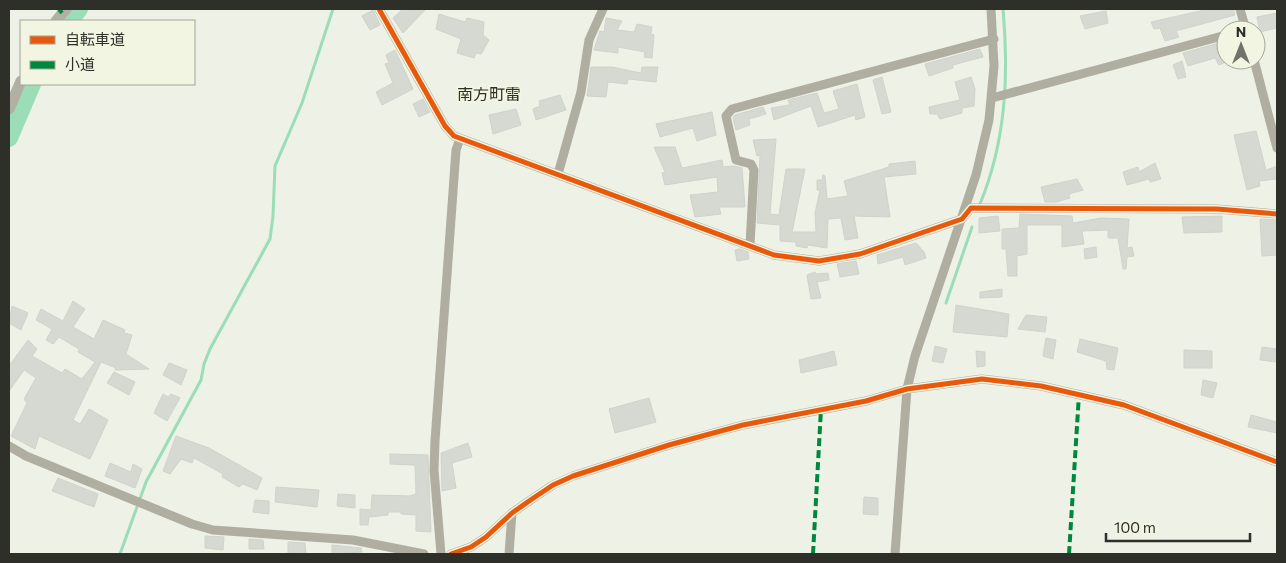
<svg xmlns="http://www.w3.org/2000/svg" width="1286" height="563" font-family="Commissioner,'Noto Sans JP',sans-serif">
  <rect width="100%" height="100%" fill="#eef1e6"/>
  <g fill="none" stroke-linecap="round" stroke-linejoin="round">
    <g stroke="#9addb6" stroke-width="3">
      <path d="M980 204C1006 141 1009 75 1003 9"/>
      <path d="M946 303 972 227"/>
      <path d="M120 554 146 482 201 380 204 364 210 349 270 239 273 216 275 166 302 103 333 9"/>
    </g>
    <g stroke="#9addb6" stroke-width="18">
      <path d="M69 21 79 9"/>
      <path d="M9 138 32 84"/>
    </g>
  </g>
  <g fill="#d6d9d1" stroke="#d0d3cc">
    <path d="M403 9H426L403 33 393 18Z"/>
    <path d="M1209 9H1233L1235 15 1176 31 1179 37 1165 41 1160 28 1154 29 1151 22Z"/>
    <path d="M373 10 380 25 370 30 362 16Z"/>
    <path d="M1106 11 1108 23 1085 29 1080 16Z"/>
    <path d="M1277 13V28L1260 32 1257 17Z"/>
    <path d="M439 14 465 22 467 18 484 22 483 35 489 40 481 54 476 53 474 58 457 53 461 39 436 29Z"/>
    <path d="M606 18 622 21 617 30 634 32 637 24 652 27 651 34 654 35 652 58 644 57 645 52 618 47V53L594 50 600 31 604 32Z"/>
    <path d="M1226 41V62L1219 65 1215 58 1188 66 1183 53Z"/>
    <path d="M980 49 983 57 953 65V68L929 76 925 64Z"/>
    <path d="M395 50 413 89 382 105 376 92 393 83 385 64 389 63 386 55Z"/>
    <path d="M1182 61 1186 77 1178 79 1173 65Z"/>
    <path d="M591 67H612L641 73 642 67H658L656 82 628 79 627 84 608 82 606 97 587 96Z"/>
    <path d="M882 77 891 112 882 114 873 80Z"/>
    <path d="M971 77 975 89 974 106 962 108V113L940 119 937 114H930L929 107 960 100 955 82Z"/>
    <path d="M857 84 865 117 856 120 855 115 818 127 811 106 774 120 771 108 790 105 788 100 817 93 824 113 839 109 833 91Z"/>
    <path d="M560 95 566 110 536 120 533 109 540 106 539 101Z"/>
    <path d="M423 99 430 112 419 117 413 104Z"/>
    <path d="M763 107 766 114 749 119 750 125 736 130 733 118 735 115Z"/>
    <path d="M516 109 521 125 493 134 489 115Z"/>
    <path d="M712 112 716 135 697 141 693 128 660 137 656 124Z"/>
    <path d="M1256 131 1266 170 1277 166V179L1259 181 1260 186 1247 190 1234 135Z"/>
    <path d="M776 139 770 214 779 215 786 169H805L792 232H816L815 213 820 190H817V180H822L823 175 825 176 827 199 848 196 844 181 889 167V164L915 161 916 174 884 177 890 217 854 216 858 238 845 240 841 218 828 219 827 248 808 245 807 248 796 246V242L780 241V225L757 223 760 155 757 156 753 140Z"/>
    <path d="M654 147H675L682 168 722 160 723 167 734 166 742 168 745 207H719L721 214 695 217 690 195 718 192 717 177 665 185 662 173 665 172Z"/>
    <path d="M1155 163 1161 179 1150 182 1149 179 1127 185 1123 172 1138 167 1139 172Z"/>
    <path d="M1077 179 1083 190 1069 194 1070 198 1056 202H1045L1041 187Z"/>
    <path d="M1020 214 1072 216 1073 223 1101 218 1129 219 1127 248 1132 247 1134 256 1127 257 1126 269H1123L1118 238H1108V230L1082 231 1084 244 1062 247V225H1027V254L1017 256V276H1008L1006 249H1002V229L1019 228Z"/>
    <path d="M998 216 1000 231 979 233V218Z"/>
    <path d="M1222 216V232L1184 233 1182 217Z"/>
    <path d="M1260 219 1277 220V255L1262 256Z"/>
    <path d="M916 243 924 252 926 258 905 265 903 257 878 264 877 255Z"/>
    <path d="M1096 247 1097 257 1085 259 1084 249Z"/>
    <path d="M740 249 748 252 749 259 737 261 735 250Z"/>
    <path d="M856 261 859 274 840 277 837 264Z"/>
    <path d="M815 272 816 274 828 273 829 280 817 282 821 298 811 299 807 275Z"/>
    <path d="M1002 289V297L980 298V292Z"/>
    <path d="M73 301 85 309 73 327 94 339 103 320 125 330 124 333 132 335 126 354 149 369 115 370 116 368 101 362 73 420 80 424 89 409 108 420 90 459 39 436 35 449 11 436 27 403 24 399 36 378 24 370 9 391V366L28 340 37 349 32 356 62 373 65 369 82 379 95 362 78 352 79 349 59 337 53 344 46 340 52 329 36 320 41 309 63 321Z"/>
    <path d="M956 305 1009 314 1007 337 953 332Z"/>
    <path d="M12 306 28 313 21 330 9 323Z"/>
    <path d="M1026 315 1047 317 1045 332 1018 329Z"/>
    <path d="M1046 338 1056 340 1053 359 1043 356Z"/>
    <path d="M1080 339 1118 348 1114 370 1107 369 1106 361 1077 352Z"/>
    <path d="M935 346 947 349 943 363 932 361Z"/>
    <path d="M1262 347 1277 349V362L1260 360Z"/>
    <path d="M1184 350 1212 351V368H1184Z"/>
    <path d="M834 351 837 365 801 373 799 360Z"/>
    <path d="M976 351 985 352V366L977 367Z"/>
    <path d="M169 363 187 370 181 385 163 375Z"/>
    <path d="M114 372 135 382 129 395 107 383Z"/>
    <path d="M1203 380 1217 383 1213 398 1201 395Z"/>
    <path d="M163 394 168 397 171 394 180 398 167 421 154 413Z"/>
    <path d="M649 398 656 422 615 433 609 409Z"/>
    <path d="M1251 415 1277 422V433L1248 427Z"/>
    <path d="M176 436 209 448 262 478 257 490 243 484 239 487 222 477 223 474 194 458 192 463 181 459 170 474 163 471Z"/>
    <path d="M468 443 472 457 452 463 456 488 442 491 441 453Z"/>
    <path d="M390 454 428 455 431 532 416 531V515L401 514V512H388V515L369 517 368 525H360V509L371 510 372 495 410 496 416 494 415 465 390 464Z"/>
    <path d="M110 463 131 472 133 464 142 469 135 488 105 476Z"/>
    <path d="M58 478 98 494 94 507 52 491Z"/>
    <path d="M276 487 319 490 317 507 275 502Z"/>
    <path d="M338 494 355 495V508L337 506Z"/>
    <path d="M864 497 878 498V515L863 514Z"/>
    <path d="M255 500 269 501V514L253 512Z"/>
    <path d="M205 536 224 537 223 550 205 548Z"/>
    <path d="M249 539 263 540 264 549H249Z"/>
    <path d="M288 542 305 543 306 554 288 553Z"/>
    <path d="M332 545 361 548 362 552 332 554Z"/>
  </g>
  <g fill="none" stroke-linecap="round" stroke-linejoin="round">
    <g stroke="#afaea1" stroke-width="9">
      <path d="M379 9 445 126 454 136 774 255 819 261 860 254 962 219 971 208 1217 209 1277 214"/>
      <path d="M1240 9 1246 30"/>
      <path d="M1254 60 1277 148"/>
      <path d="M992 98 1226 35"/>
      <path d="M558 174 581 92 589 40 603 9"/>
      <path d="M750 245 754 170 751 164 736 160 726 116 732 109 994 39"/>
      <path d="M9 446 26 456 192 524 213 530 353 540 424 554"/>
      <path d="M441 554 434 470 435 441 456 150 460 139"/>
      <path d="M451 554 471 547 486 537 512 513 532 499 553 485 573 476 669 445 743 425 866 401 907 389 982 379 1041 386 1124 405 1277 462"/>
      <path d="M509 554 512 513"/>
      <path d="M895 554 907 389 915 356 976 175 989 120 994 66 991 9"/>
    </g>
    <g stroke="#b2b0a2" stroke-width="11">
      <path d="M56 21 66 9"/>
      <path d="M9 109 21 81"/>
    </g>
    <g stroke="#00873e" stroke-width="4" stroke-dasharray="8 4" stroke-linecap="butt">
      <path d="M59 9 62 13"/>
      <path d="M813 554 821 409"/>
      <path d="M1069 554 1079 394"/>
    </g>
    <g stroke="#f2f5e1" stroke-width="8">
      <g id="cycleway">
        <path d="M379 9 445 126 454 136 774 255 819 261 860 254 962 219 971 208 1217 209 1277 214"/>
        <path d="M451 554 471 547 486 537 512 513 532 499 553 485 573 476 669 445 743 425 866 401 907 389 982 379 1041 386 1124 405 1277 462"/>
      </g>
    </g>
    <use href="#cycleway" stroke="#e8590c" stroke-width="5"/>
  </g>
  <g text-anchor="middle" stroke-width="4.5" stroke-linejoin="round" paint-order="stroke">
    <g font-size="16" fill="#2e2f28" stroke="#f2f5e1">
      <text x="489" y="100">南方町雷</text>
    </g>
  </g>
  <rect width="1286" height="563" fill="none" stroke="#2e2f28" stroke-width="20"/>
  <rect x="20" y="20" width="175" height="65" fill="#f2f5e1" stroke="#a4a697"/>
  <rect x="30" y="36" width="25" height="8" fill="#e8590c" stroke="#a4a697"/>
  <text x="65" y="45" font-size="15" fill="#2e2f28">自転車道</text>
  <rect x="30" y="61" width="25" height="8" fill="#00873e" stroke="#a4a697"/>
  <text x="65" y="70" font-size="15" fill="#2e2f28">小道</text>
  <g transform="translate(1241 45)"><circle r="24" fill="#f2f5e1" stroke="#a4a697"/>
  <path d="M0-4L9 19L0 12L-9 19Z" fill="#71736a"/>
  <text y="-8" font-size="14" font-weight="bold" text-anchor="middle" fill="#2e2f28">N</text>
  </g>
  <path d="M1106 533v8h144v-8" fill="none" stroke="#2e2f28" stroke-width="2.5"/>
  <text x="1114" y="533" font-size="15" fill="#2e2f28" stroke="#f2f5e1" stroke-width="4" paint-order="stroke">100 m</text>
</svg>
